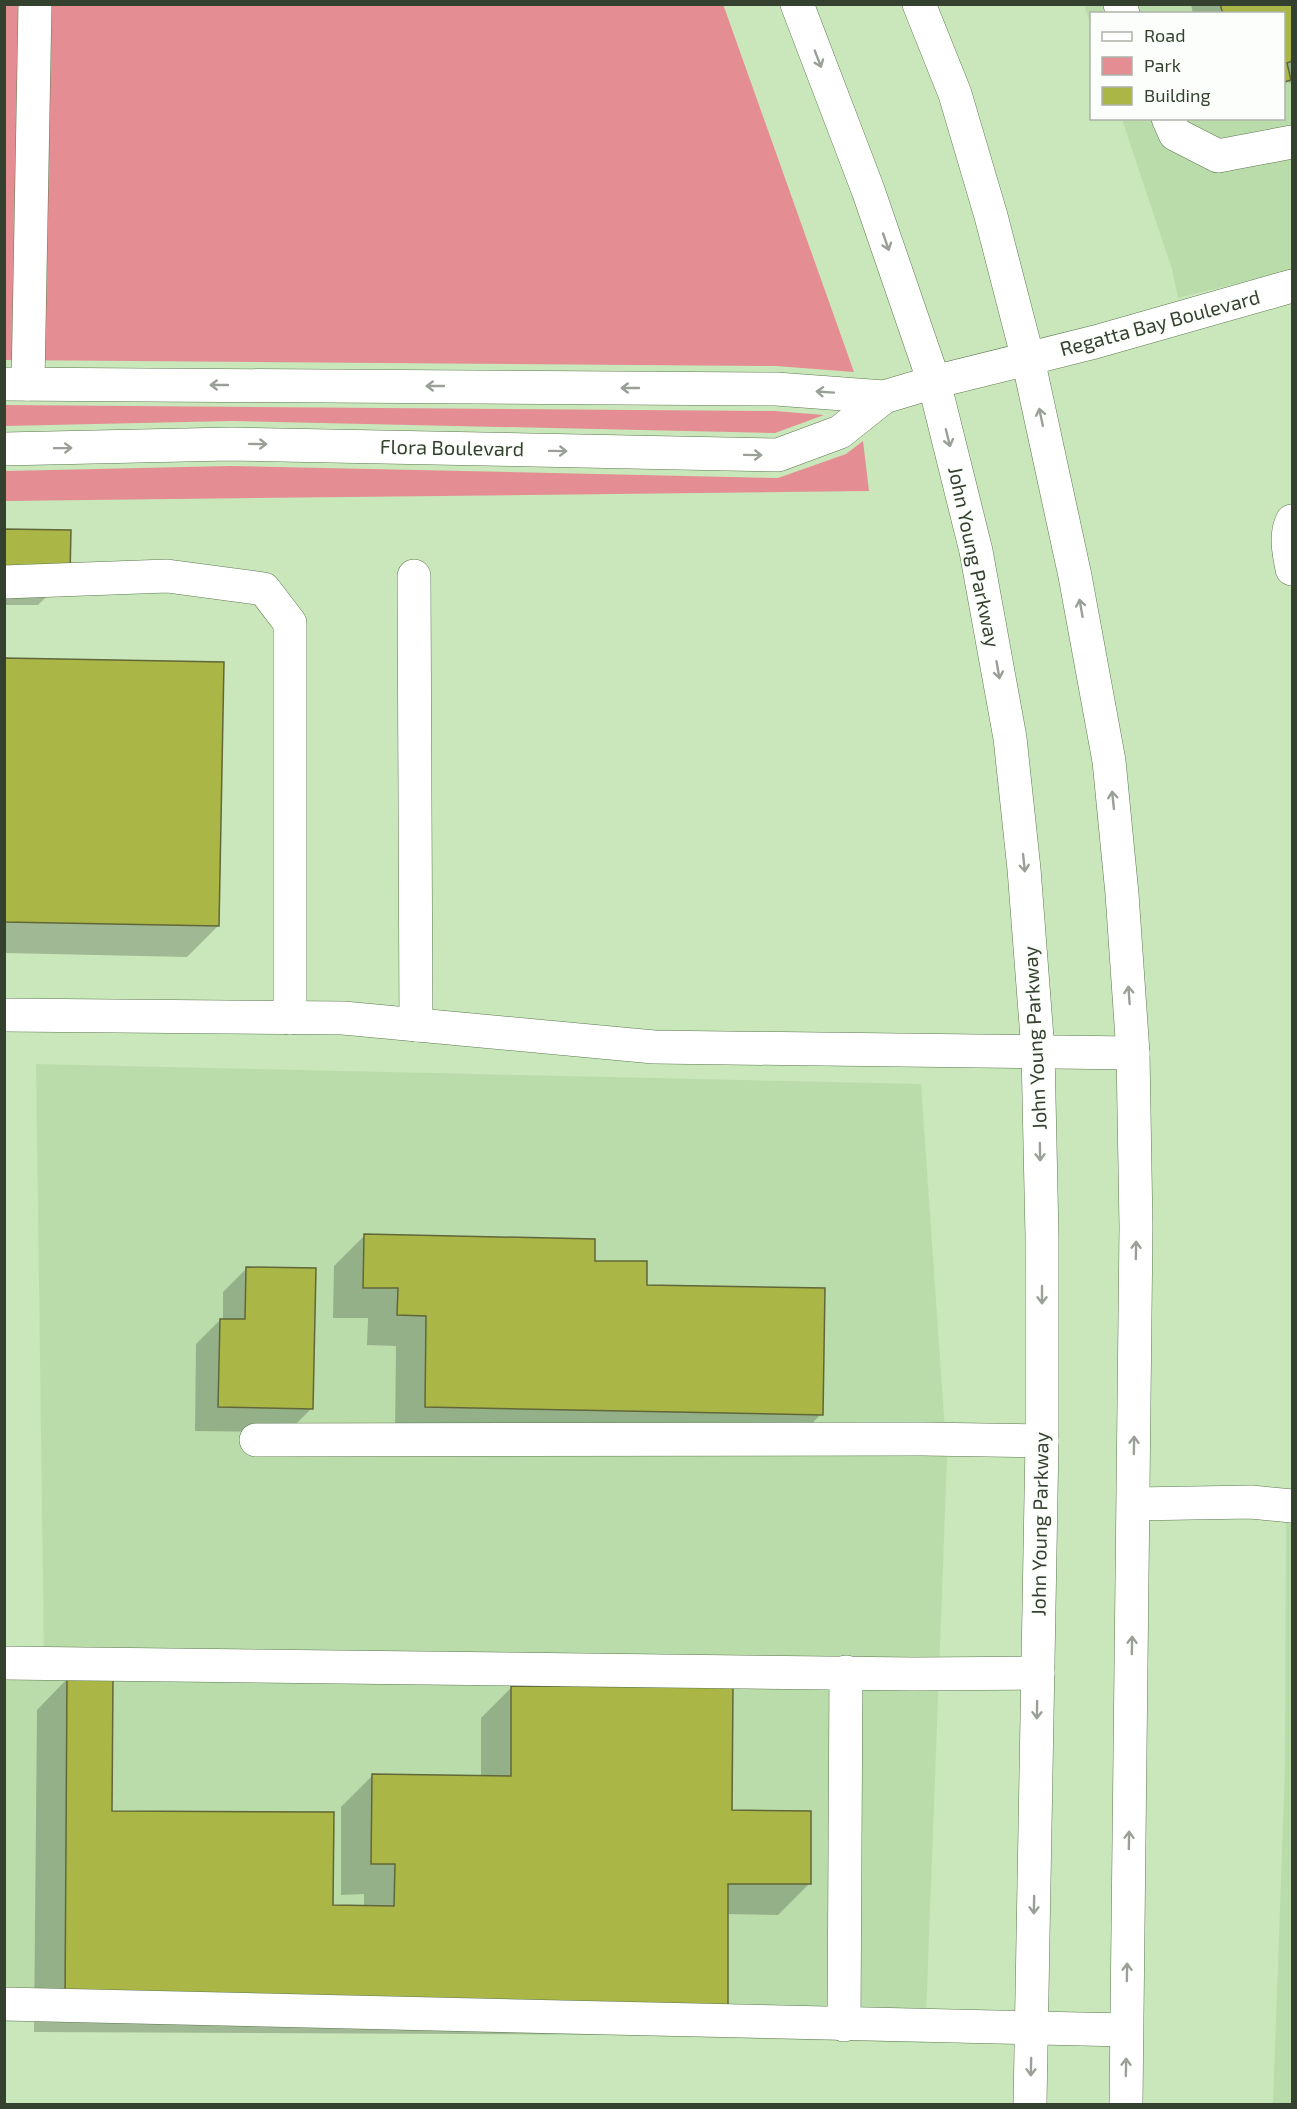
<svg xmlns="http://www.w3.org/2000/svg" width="1297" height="2109" font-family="'Exo 2',sans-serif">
  <rect width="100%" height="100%" fill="#c9e7ba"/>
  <g fill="#badcaa">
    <path d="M1084 5H1292V270L1178 298 1172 269 1122 119 1284 118V14H1092L1091 26Z"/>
    <path d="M36 1064 921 1084 947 1460 925 2043 25 2021 5 2022V1654H44Z"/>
    <path d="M1286 1515H1292V2104H1273L1285 1767Z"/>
  </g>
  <g fill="#e48e94">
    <path d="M723 4 854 372 776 366 5 360V5Z"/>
    <path d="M5 405 775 411 824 415 775 433 231 421 5 426Z"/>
    <path d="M863 441 869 491 5 501V471L231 466 778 478 846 454Z"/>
  </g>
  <g fill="#0003">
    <path d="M1191 4H1292V82L1289 83 1288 81 1284 86V14H1193Z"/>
    <path d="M4 531 69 574 38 605H4Z"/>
    <path d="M4 659 218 926 187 957 4 953Z"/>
    <path d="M365 1235 593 1262 645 1286 821 1414 791 1445 395 1437 396 1346 367 1345 368 1318H333L334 1266Z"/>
    <path d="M247 1268 312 1408 288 1432 195 1431 196 1344 220 1320H223V1292Z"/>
    <path d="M67 1679 111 1812 332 1907H364V1894L341 1895V1807L372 1776 481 1777V1718L512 1687 731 1812 809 1884 778 1915 727 1914 695 2035 34 2032 37 1710Z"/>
  </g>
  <g fill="#aab646" stroke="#616739" stroke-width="1.5">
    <path d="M1220 4H1292V61L1287 63 1291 80 1284 82V14H1223Z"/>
    <path d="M4 529 71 530 70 575 4 574Z"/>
    <path d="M4 658 224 662 219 926 4 922Z"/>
    <path d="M364 1234 595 1239V1261H647V1285L825 1288 823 1415 425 1407 426 1316 397 1315 398 1288H363Z"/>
    <path d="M246 1267 316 1268 313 1409 218 1407 220 1319H245Z"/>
    <path d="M67 1678 113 1679 112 1811 334 1812 333 1905 394 1906 395 1864H371L372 1774 511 1776V1686L733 1687 732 1810 811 1811V1884H728V2005L65 2001Z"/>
  </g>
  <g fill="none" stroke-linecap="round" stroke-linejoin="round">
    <g stroke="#5e7850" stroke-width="34">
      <g id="minor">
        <path d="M1120 4 1123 14"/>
        <path d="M1168 118 1175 134 1218 156 1292 142"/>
        <path d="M4 384 776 389 884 397 934 382 1095 342 1292 286"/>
        <path d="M28 384 35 4"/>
        <path d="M4 449 230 444 778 455 840 432 884 397"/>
        <path d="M1292 521C1285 535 1289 554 1292 569"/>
        <path d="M414 576 416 1025"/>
        <path d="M4 582 167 576 264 589 290 623V1018"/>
        <path d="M4 1015 343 1018 654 1047 1133 1053"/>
        <path d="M256 1440 923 1439 1042 1441"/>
        <path d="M1134 1504 1251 1502 1292 1506"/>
        <path d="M4 1663 914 1674 1038 1673"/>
        <path d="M4 2004 1126 2030"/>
        <path d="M844 2025 846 1672"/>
      </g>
    </g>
    <g stroke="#5e7850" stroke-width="34">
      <g id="highway">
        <path d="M797 4 868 190 934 382 976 551 1010 738 1024 869 1038 1051 1042 1237V1441L1030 2104"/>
        <path d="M919 4 955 94 991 216 1028 359 1075 576 1109 761 1122 894 1133 1053 1136 1227 1126 2104"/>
      </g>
    </g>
    <use href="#minor" stroke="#fff" stroke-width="33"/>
    <use href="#highway" stroke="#fff" stroke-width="33"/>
  </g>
  <defs><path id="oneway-shaft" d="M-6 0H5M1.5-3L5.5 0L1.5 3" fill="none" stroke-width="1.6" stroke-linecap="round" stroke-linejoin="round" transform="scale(1.5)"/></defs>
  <g stroke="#9aa097">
    <use href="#oneway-shaft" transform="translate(818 59) rotate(69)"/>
    <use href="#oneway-shaft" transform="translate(886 242) rotate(71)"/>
    <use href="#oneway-shaft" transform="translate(219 385) rotate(-180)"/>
    <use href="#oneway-shaft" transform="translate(435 386) rotate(-180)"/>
    <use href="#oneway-shaft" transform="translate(630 388) rotate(-180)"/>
    <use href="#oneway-shaft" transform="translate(825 392) rotate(-176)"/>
    <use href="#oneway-shaft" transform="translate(1041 417) rotate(-102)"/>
    <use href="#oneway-shaft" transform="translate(948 438) rotate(76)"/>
    <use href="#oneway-shaft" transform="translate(258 444) rotate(1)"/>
    <use href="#oneway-shaft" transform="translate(63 448) rotate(-1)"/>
    <use href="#oneway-shaft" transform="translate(558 451) rotate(1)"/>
    <use href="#oneway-shaft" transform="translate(753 455) rotate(1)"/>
    <use href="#oneway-shaft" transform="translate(1081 608) rotate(-100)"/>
    <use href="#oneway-shaft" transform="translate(998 670) rotate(80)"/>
    <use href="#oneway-shaft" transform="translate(1113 800) rotate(-96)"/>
    <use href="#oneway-shaft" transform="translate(1024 863) rotate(84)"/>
    <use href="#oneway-shaft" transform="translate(1129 995) rotate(-94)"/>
    <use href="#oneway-shaft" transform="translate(1040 1152) rotate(89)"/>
    <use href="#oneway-shaft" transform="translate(1136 1250) rotate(-89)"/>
    <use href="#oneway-shaft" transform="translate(1042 1295) rotate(90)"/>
    <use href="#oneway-shaft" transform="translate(1134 1445) rotate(-89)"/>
    <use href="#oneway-shaft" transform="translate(1132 1645) rotate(-89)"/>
    <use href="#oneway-shaft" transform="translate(1037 1710) rotate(91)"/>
    <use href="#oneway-shaft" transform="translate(1129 1840) rotate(-89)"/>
    <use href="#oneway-shaft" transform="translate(1034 1905) rotate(91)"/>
    <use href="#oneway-shaft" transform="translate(1127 1972) rotate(-89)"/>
    <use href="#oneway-shaft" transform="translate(1031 2067) rotate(91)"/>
    <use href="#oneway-shaft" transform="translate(1126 2067) rotate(-89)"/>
  </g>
  <g text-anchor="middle" stroke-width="4.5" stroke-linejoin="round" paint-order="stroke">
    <g font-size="20" fill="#35412f" stroke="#fbfefa">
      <text transform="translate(1160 323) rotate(-15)" y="7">Regatta Bay Boulevard</text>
      <text transform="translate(452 448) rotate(1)" y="7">Flora Boulevard</text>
      <text transform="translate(974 557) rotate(78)" y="7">John Young Parkway</text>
      <text transform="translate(1035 1038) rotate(-93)" y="7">John Young Parkway</text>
      <text transform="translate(1040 1524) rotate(-89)" y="7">John Young Parkway</text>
    </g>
  </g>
  <rect width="1297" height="2109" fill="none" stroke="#35412f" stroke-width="12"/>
  <rect x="1090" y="12" width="195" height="108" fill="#fbfefa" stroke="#acb2a9" stroke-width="1.5"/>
  <rect x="1102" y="32" width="30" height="9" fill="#ffffff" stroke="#acb2a9" stroke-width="1.5"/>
  <text x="1144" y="42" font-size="18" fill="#35412f">Road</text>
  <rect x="1102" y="57" width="30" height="18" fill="#e48e94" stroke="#acb2a9" stroke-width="1.5"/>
  <text x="1144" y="72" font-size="18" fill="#35412f">Park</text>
  <rect x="1102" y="87" width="30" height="18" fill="#aab646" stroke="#acb2a9" stroke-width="1.5"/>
  <text x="1144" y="102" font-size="18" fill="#35412f">Building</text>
</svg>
